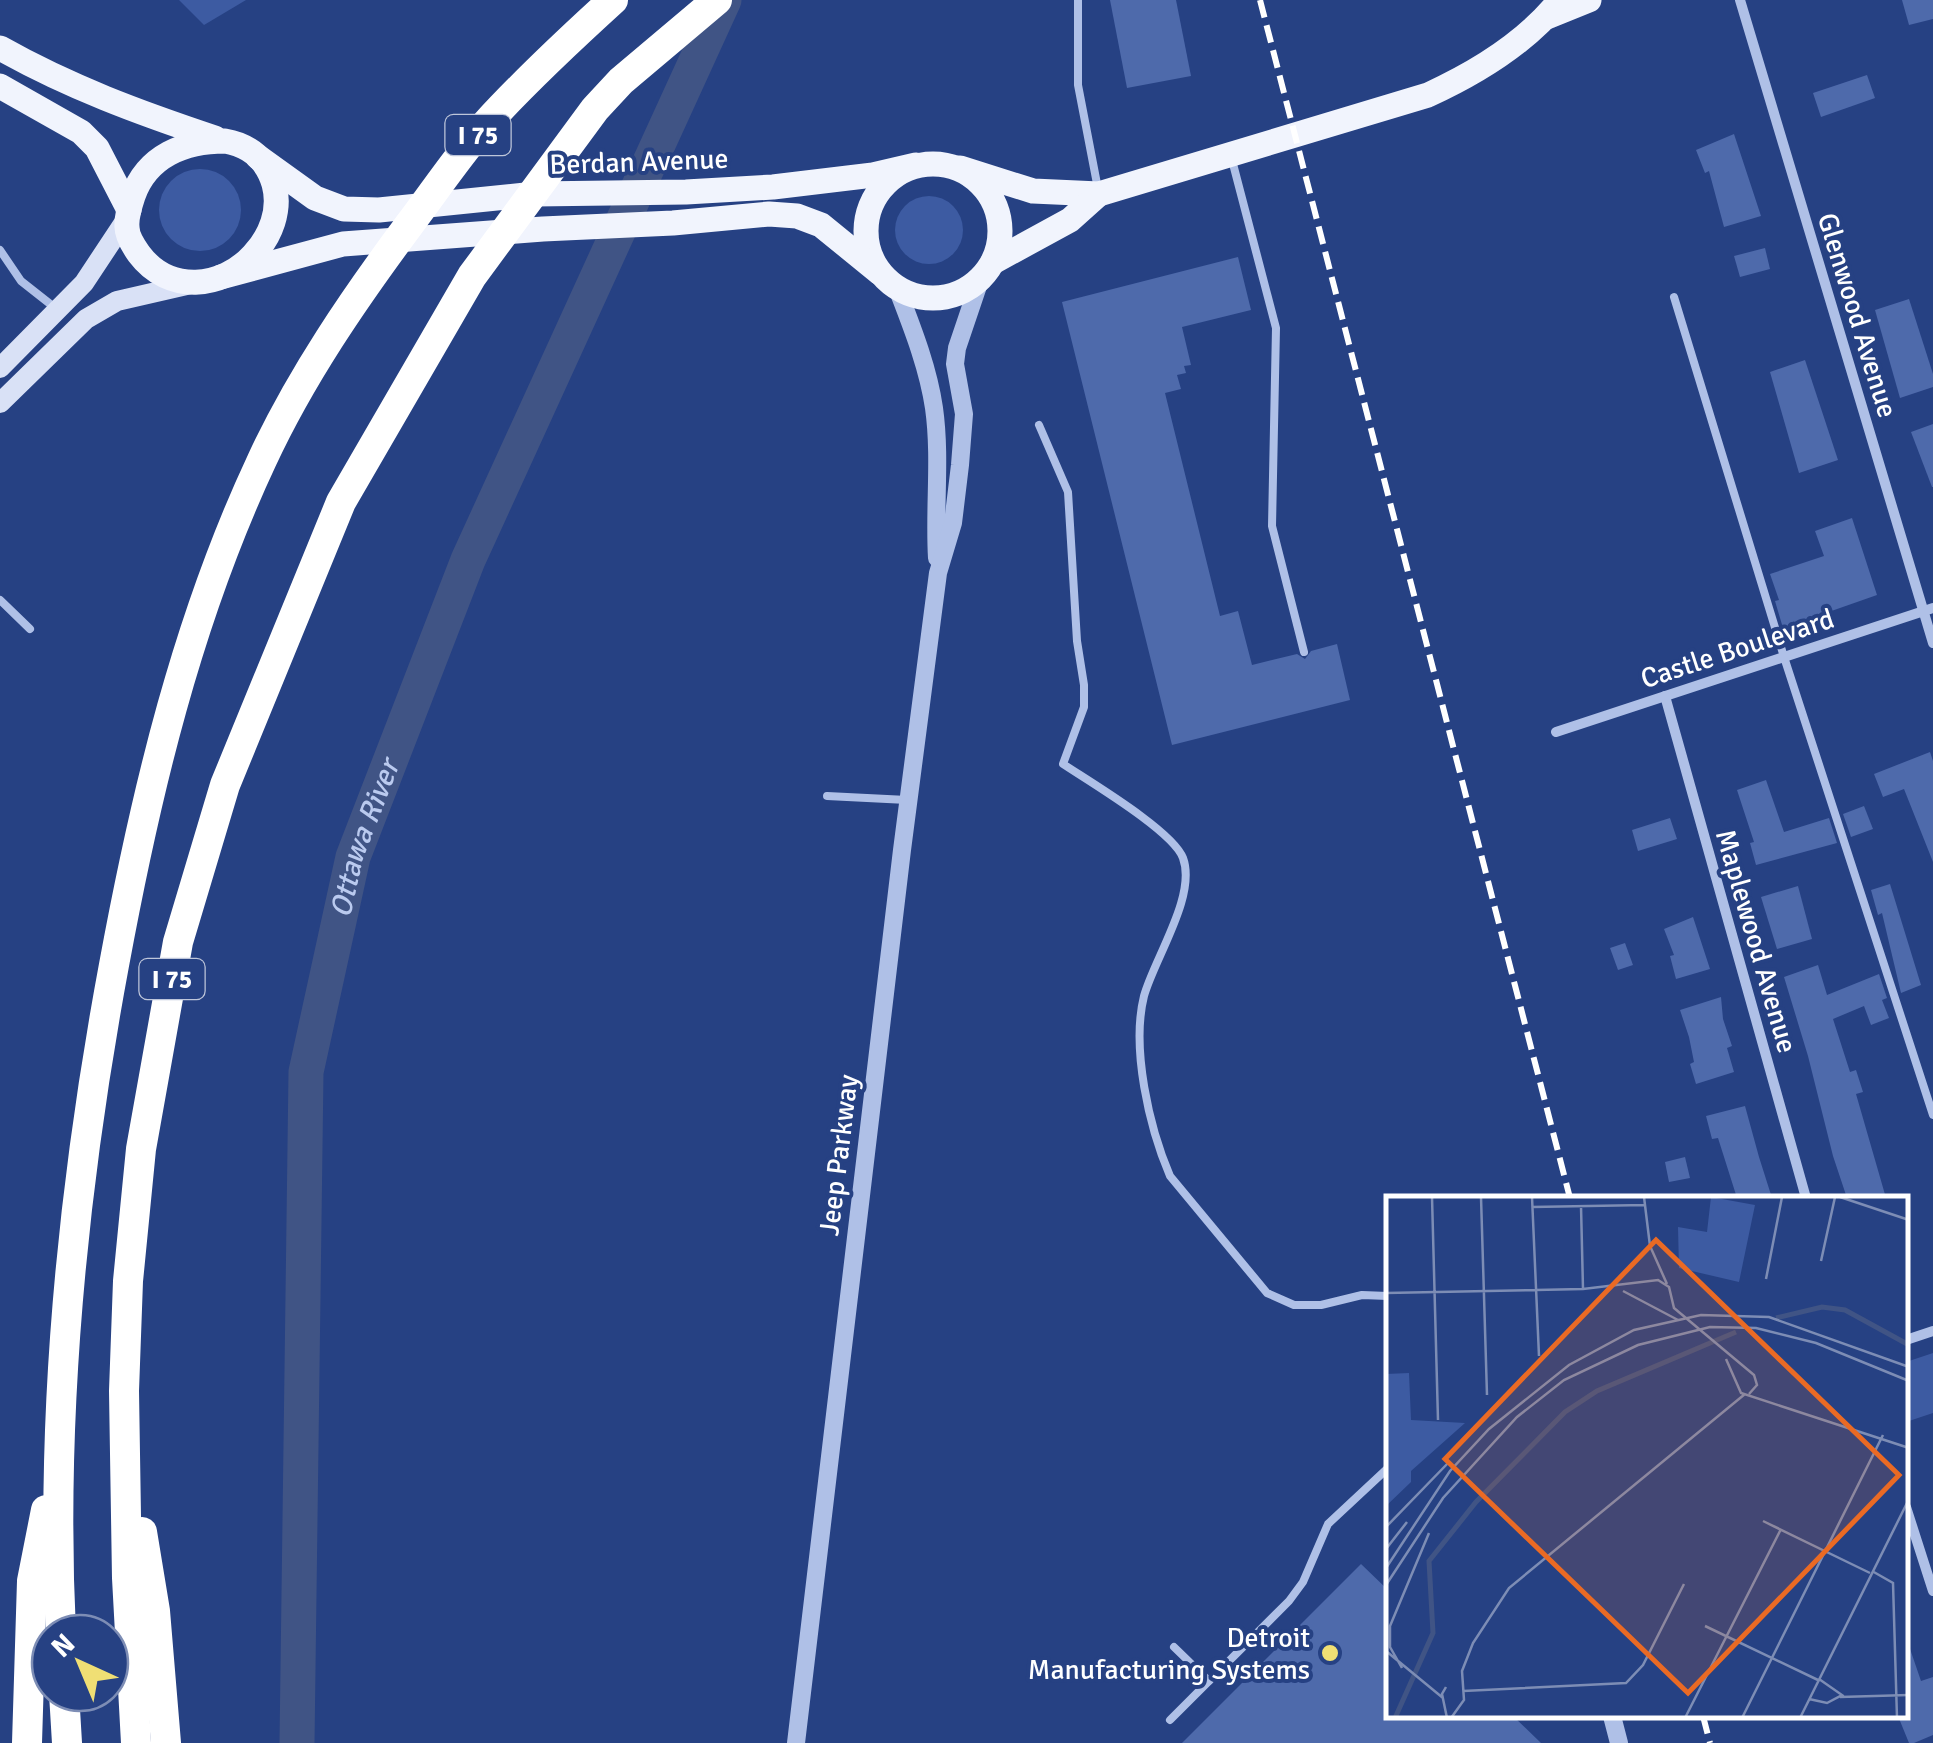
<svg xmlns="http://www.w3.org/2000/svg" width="1933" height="1743" font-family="Signika,sans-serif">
  <rect width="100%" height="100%" fill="#264183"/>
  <g fill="#3d5ba2">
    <path d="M179 0H246L204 25Z"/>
    <circle cx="200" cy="210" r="41"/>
    <circle cx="929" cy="230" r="34"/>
    <path d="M1933 1353V1413L1906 1422V1362Z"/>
  </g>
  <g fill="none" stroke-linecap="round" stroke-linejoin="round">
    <path stroke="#405485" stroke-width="35" id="s1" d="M297 1743 306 1072 353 857 468 560 724 0"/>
  </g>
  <g fill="#4e6aab">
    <path d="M1110 0H1176L1191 76 1127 88Z"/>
    <path d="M1902 0H1933V19L1909 25Z"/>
    <path d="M1867 75 1875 98 1821 117 1813 93Z"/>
    <path d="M1734 134 1761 216 1724 227 1709 171 1705 173 1696 150Z"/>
    <path d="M1765 248 1770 269 1740 277 1734 256Z"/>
    <path d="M1238 257 1251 310 1182 327 1191 365 1184 366 1186 373 1177 375 1181 389 1165 393 1220 616 1238 611 1252 665 1297 654 1305 659 1311 651 1337 644 1350 700 1172 745 1062 302Z"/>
    <path d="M1909 299 1933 374V387L1900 398 1875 310Z"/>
    <path d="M1805 360 1838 460 1799 473 1770 372Z"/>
    <path d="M1933 424V487H1932L1911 432Z"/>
    <path d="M1852 518 1877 595 1783 628 1775 601 1779 600 1770 574 1824 556 1815 531Z"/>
    <path d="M1930 752 1933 761V862L1904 789 1883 797 1874 774Z"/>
    <path d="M1766 780 1784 832 1829 818 1837 843 1756 865 1750 843 1754 842 1737 790Z"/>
    <path d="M1864 806 1873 829 1851 837 1843 814Z"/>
    <path d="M1670 818 1677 839 1638 851 1632 830Z"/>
    <path d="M1890 884 1921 985 1901 993 1882 913 1878 915 1871 890Z"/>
    <path d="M1798 886 1812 939 1777 949 1761 897Z"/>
    <path d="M1693 917 1710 969 1676 979 1670 956 1674 955 1664 929Z"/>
    <path d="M1625 943 1633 965 1618 970 1610 948Z"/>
    <path d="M1818 965 1827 995 1879 974 1887 998 1882 1000 1889 1018 1871 1025 1864 1006 1833 1019 1850 1072 1856 1070 1863 1092 1856 1094 1886 1198H1847L1833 1156 1808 1056 1784 977Z"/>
    <path d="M1721 997 1723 1019 1732 1046 1727 1048 1734 1072 1696 1084 1690 1064 1694 1062 1689 1037 1680 1010Z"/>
    <path d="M1745 1106 1759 1157 1772 1198H1737L1718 1138 1712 1139 1706 1116Z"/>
    <path d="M1685 1157 1690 1178 1669 1182 1665 1162Z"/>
    <path d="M1361 1564 1388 1590V1716H1513L1541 1743H1182Z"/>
    <path d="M1908 1643 1921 1681 1933 1677V1735L1914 1743H1909L1898 1716H1906V1644Z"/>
  </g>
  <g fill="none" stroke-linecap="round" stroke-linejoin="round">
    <g stroke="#afc0e7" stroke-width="8">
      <path d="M1078 0V85L1098 189"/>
      <path d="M1232 160 1276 328 1272 526 1304 652"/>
      <path d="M0 250 21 281 54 307"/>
      <path d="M1674 297 1784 657 1933 1115"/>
      <path d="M1039 425 1068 492 1077 641 1084 685V707L1063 764C1090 782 1173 831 1183 858 1197 896 1154 959 1144 996 1131 1048 1149 1127 1170 1176L1267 1293 1294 1305H1321L1362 1295 1388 1296"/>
      <path d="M0 600 30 629"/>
      <path d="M827 796 907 800"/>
      <path d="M1174 1647 1209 1681"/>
      <path d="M1170 1720 1289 1601 1303 1582 1328 1524 1388 1468"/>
    </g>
    <g stroke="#afc0e7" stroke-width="10">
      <path d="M1740 0 1933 643"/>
      <path d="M1665 696 1806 1198"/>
      <path d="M1556 732 1933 608"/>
      <path d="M1906 1340 1933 1331"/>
      <path d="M1906 1507 1933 1591"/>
    </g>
    <g stroke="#afc0e7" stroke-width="18">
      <path d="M897 288C912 327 928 367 934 408 941 458 934 508 937 558"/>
      <path d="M1612 1716 1619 1743"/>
      <path d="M796 1743 902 850 938 573 953 523 960 465 964 414 955 364 957 348 980 280"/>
    </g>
    <g stroke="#d9e1f6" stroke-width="20">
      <path d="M0 368 84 283 127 218"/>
      <path d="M0 403 86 319 117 301 191 284"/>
    </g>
    <g stroke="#f1f4fd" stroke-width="25">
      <path d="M1547 17 1589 0"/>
      <path d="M0 48C69 87 140 113 215 138"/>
      <path d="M0 86 81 132 97 148 129 210"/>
      <path d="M225 141C249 145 267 160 274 184 281 210 271 236 253 255 222 289 169 294 139 254 134 247 127 236 127 227 126 217 130 205 133 196 147 156 184 141 225 141Z"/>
      <path d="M258 157 315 198 344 209 379 210 535 194 686 192 773 187 873 175 916 165"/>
      <circle cx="933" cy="231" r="67"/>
      <path d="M960 168 1033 191 1099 194 1428 95C1476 73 1527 42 1560 0"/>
      <path d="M993 262 1070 220 1099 194"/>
      <path d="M221 277 343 244 543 229 673 223 769 214 797 216 821 225 880 273"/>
    </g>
    <g stroke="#fff" stroke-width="30">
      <path d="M142 1532 155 1611 166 1743"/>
      <path d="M61 1633C50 1410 73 1185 114 965 146 792 187 620 262 460 301 376 354 299 409 225 434 192 458 156 485 125 525 81 569 40 613 0"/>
      <path d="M64 1693 67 1743"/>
      <path d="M27 1743 32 1581 46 1510"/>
      <path d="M136 1743 127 1578 124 1391 128 1281 141 1149 178 942 225 785 341 502 472 276 595 109 621 81 717 0"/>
    </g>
    <g stroke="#fff" stroke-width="6" stroke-dasharray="18 8" stroke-linecap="butt">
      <path d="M1260 0 1570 1198"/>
      <path d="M1703 1716 1710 1743"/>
    </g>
  </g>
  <circle fill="#f0df74" stroke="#264183" stroke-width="4" cx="1330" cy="1653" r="10"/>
  <g text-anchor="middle" stroke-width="8" stroke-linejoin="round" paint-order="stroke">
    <g fill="#264183" stroke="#bec6da" stroke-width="2.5">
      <rect x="445.5" y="115" width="65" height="40" rx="8"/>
      <rect x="139.5" y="959" width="65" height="40" rx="8"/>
    </g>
    <g font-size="25" font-weight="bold" fill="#fff">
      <text x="478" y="144">I 75</text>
      <text x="172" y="988">I 75</text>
    </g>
    <g font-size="28" fill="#fff" stroke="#264183">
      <text transform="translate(639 161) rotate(-2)" y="10">Berdan Avenue</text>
      <text transform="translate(1858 315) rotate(73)" y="10">Glenwood Avenue</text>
      <text transform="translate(1737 648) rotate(-18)" y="10">Castle Boulevard</text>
      <text transform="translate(1757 941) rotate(74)" y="10">Maplewood Avenue</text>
      <text transform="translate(838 1155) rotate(-83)" y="10">Jeep Parkway</text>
    </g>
    <g font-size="28" fill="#fff" stroke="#264183" text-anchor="end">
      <text x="1310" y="1647">Detroit<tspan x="1310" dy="32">Manufacturing Systems</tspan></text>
    </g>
    <g font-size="30" font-style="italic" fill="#bacaef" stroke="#264183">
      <text dy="10" stroke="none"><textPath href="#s1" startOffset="912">Ottawa River</textPath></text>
    </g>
  </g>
  <g transform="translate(1386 1196)">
    <rect width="522" height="522" fill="#264183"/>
    <path d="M325 1 369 9 353 86 293 72 292 31 321 36ZM23 177 25 224 79 227 25 275V286L0 310V178Z" fill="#3d5ba2"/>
    <path fill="none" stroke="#405485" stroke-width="5" d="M390 122 436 111 459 114 523 149M9 522 47 437 43 365 90 306 179 216 211 195 350 136"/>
    <path fill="none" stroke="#7d8db5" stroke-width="2.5" d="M46 1 52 224M95 1 101 199M146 1 153 160M258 1 264 50 281 88M454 1 523 24M195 10 197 93M146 11 259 9M435 65 449 1M380 83 396 1M237 95 292 124M0 97 197 93 272 84 283 91 288 112 368 179 371 189 363 198M340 163 355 197 523 252M377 325 484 377M0 331 63 266M0 353 21 326M0 372 64 275 103 233 183 169 248 134 315 119 383 121 523 171M486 375 507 387 511 522M0 389 57 302 131 221 178 184 252 149 324 131 370 132 430 147 523 185M319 430 432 484M0 455 57 502M16 472 4 451V430L43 337M60 491 56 498 61 522M77 495 240 487 257 469 298 388M454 501 523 499M423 503 441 507 456 499 433 483M65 522 78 504 76 475 87 447 123 392 359 198M299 522 395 333M356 522 497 239M414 522 523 303"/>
    <path fill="#ea6a24" fill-opacity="0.15" stroke="#ea6a24" stroke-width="5" d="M270 44 513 279 302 497 59 263Z"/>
    <rect width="522" height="522" fill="none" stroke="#fff" stroke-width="5"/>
  </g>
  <g transform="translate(80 1663) rotate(316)"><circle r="48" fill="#264183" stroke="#7d8db5" stroke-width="2.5"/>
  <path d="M0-8L18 38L0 25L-18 38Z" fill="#f0df74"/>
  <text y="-15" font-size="28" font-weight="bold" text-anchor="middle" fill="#ffffff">N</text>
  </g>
</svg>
